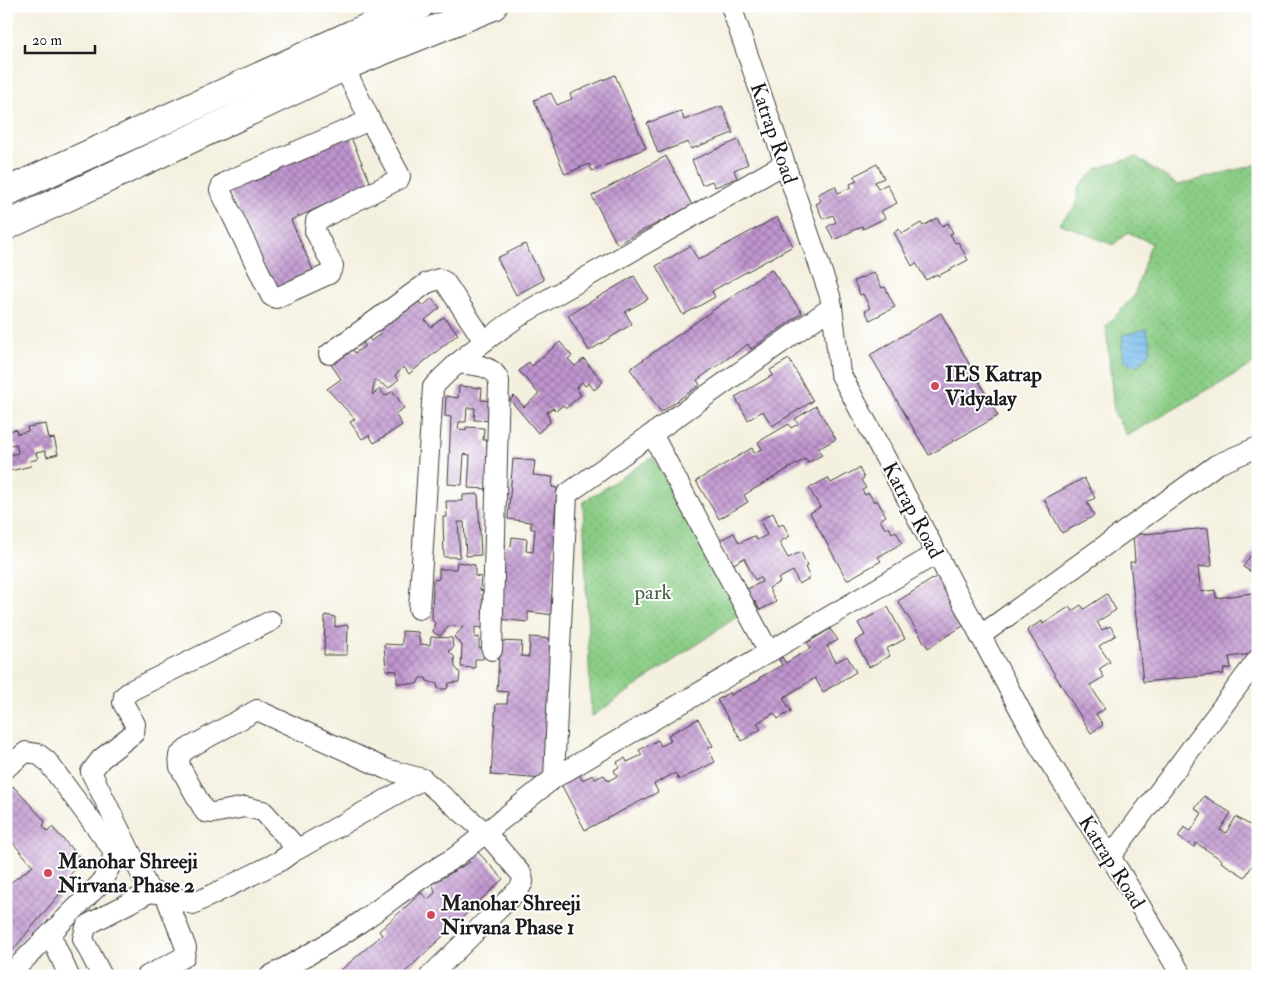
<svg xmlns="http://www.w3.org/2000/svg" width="1264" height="982" font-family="'IM FELL Double Pica',serif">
  <defs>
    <pattern id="green-dots" width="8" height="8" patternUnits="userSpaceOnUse" patternTransform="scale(1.25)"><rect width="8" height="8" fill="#8acc85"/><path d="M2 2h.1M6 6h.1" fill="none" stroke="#76af72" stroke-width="1.8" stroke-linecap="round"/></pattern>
    <pattern id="water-rules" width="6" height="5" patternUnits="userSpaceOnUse" patternTransform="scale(1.25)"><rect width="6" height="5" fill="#76bced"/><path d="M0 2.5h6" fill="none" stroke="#66a1cb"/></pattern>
    <pattern id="building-cross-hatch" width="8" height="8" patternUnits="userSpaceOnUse" patternTransform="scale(1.25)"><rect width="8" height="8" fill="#c095cf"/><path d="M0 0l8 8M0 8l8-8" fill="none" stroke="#9b79a7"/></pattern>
  </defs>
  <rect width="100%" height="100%" fill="#fff"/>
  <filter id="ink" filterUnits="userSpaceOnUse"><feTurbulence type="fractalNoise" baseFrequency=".02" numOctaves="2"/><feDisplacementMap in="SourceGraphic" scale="10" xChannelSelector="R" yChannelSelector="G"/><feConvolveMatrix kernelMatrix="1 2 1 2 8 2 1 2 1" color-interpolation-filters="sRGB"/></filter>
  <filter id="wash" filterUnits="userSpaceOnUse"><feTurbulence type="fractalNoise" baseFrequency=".0096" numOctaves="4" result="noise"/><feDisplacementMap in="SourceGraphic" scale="20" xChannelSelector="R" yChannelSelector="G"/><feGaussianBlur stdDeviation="1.12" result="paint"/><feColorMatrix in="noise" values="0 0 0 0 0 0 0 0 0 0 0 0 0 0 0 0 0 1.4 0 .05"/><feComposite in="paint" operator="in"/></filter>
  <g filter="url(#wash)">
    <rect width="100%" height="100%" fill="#f4f0df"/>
    <g fill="url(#green-dots)" stroke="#537450">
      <path d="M1136 157 1178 185 1258 164V361L1127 436 1114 412 1106 326 1134 296 1151 243 1128 232 1113 245 1059 223 1076 206 1078 187 1098 168Z"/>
      <path d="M653 457 741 614 591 717 583 502Z"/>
    </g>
    <path fill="url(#water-rules)" stroke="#496c84" d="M1146 329C1153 349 1153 352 1137 366L1124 361 1122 346 1123 335Z"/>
    <g id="blocks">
      <g fill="url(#building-cross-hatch)">
        <path d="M615 75 646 148 592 171 589 164 565 174 534 100 551 93 557 105 572 99 570 94Z"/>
        <path d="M722 106 733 133 691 149 688 142 658 153 647 123 681 111 684 120Z"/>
        <path d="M349 133 371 184 291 220 316 277 276 294 228 187Z"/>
        <path d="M738 140 748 164 734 170 737 178 715 187 712 181 702 185 692 160Z"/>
        <path d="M666 156 692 205 617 244 592 196Z"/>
        <path d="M877 164 884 178 875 182 878 189 887 184 897 203 881 211 885 218 863 229 862 226 834 240 827 227 836 222 833 215 823 219 816 204 821 201 818 194 835 186 838 193 851 187 850 184 857 181 854 176Z"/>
        <path d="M777 217 793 246 712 291 715 297 683 315 656 266 690 246 698 260Z"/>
        <path d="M937 218 942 226 948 223 953 233 950 234 955 243 958 242 968 260 938 276 937 274 926 280 916 263 912 266 894 232 899 229 902 234 921 223 923 226Z"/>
        <path d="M525 244 544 280 516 295 497 258Z"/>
        <path d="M771 269 802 313 751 349 748 344 697 380 700 385 661 412 630 369Z"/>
        <path d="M874 272 882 288 885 287 895 307 870 320 865 311 870 308 863 294 860 295 854 281Z"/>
        <path d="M634 276 648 299 625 312 632 324 589 351 568 315Z"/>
        <path d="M432 298 440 308 425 320 431 327 444 317 458 334 409 374 404 367 395 375 399 379 389 388 375 380 372 395 380 389 385 396 393 391 404 408 395 414 402 425 374 443 369 435 362 439 350 422 355 419 327 389 341 379 330 363 350 346 355 353 365 346 360 339 366 334 371 341 383 332 376 323 417 300 423 306Z"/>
        <path d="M941 313 998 416 929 455 870 355Z"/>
        <path d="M560 342 572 356 568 359 575 366 584 359 603 382 594 390 589 383 585 386 582 382 576 388 581 395 566 408 563 405 556 411 553 408 547 412 550 422 538 433 510 400 514 396 524 407 539 394 519 371 529 362 532 366Z"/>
        <path d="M789 359 813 401 772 426 763 411 748 420 735 397 773 375 770 370Z"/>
        <path d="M459 386 482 388 481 400 497 401 496 421 474 420 475 408H467L466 422H459L458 429 466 430V427L484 428 483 440H487V448L491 449 488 489 468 488 470 455 464 454 462 485 448 484 451 417 445 416 446 396 458 398Z"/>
        <path d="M816 406 836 439 818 449 822 455 808 463 805 459 744 495 748 502 719 519 696 481 752 448 754 453 762 449 758 442 789 424 791 428 798 424 795 419Z"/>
        <path d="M46 424 49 439 54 438 58 454 47 457 45 451 36 453 38 459 30 461 31 466 6 472V456L18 453 16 444 6 446V432L16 429 17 434 28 431 27 427Z"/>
        <path d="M513 459 535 461 533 475 553 477 552 487 557 488 554 527H556L554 554H556L552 592H557L555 615 528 612V622L498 619 505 545 511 546 512 537 527 539 526 551 533 552 535 529H531V522L508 519Z"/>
        <path d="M859 468 864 478 861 480 866 488 862 490 865 495 869 493 874 502 877 500 886 516 880 520 885 529 889 527 892 533 896 531 902 543 878 557 881 561 847 580 810 513 820 507 809 488 828 478 831 483Z"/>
        <path d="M1084 478 1095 498 1087 502 1094 516 1062 533 1044 499Z"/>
        <path d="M478 494 481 555 466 556 464 522H458L460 557H444L443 517H447L446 501H463V495Z"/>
        <path d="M773 513 779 526 783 524 790 536 779 542 788 558 801 552 807 566 805 567 810 578 799 584 793 571 778 579 780 582 769 588 776 602 760 610 755 601 751 603 739 579 742 578 747 589 762 582 760 577 755 580 744 558 732 565 720 540 734 533 739 543 754 536 757 540 767 535 760 520Z"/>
        <path d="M1208 528 1212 566 1198 567 1201 592 1215 590 1216 598 1252 593 1258 629V653L1229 657 1231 668 1223 669 1224 674 1143 682 1130 562H1135L1133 535Z"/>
        <path d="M1258 545V576L1243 567Z"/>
        <path d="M457 562 475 565V576L481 577 480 590 483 591V628L475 627V638L479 637V648H484L483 659H475V668L461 667 462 645 454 637 463 627 449 626 440 636 433 632 435 623 432 620 433 580 439 579V569H456Z"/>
        <path d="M939 575 969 622 928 648 898 601Z"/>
        <path d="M1107 594 1116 610 1097 622 1102 630 1110 626 1116 635 1099 646 1110 662 1099 669 1104 677 1090 685 1105 709 1096 714 1103 725 1091 733 1027 630 1042 621 1043 624 1069 607 1072 611 1081 605 1084 609Z"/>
        <path d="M888 607 905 639 886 649 890 656 869 667 855 641 865 635 858 623Z"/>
        <path d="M325 615 335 617V627L348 625 347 655H324Z"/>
        <path d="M830 629 838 640 827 646 836 662 847 656 856 672 823 692 815 678 783 698 791 711 778 719 774 713 757 723 761 729 742 741 717 700 730 692V695L760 680 759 678 782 665 779 660 782 657 786 663 811 648 807 643Z"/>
        <path d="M402 631 418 632 420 644 430 645 431 637 452 638 453 648 448 651 454 656 455 667 460 673 459 682 449 683 447 689H438L437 684 427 681 426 678H420L417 684 397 683V671L386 670 384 644 402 645Z"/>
        <path d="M530 637 554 639 544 779 491 775 496 704H507L508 692 497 691 500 641 522 642 521 656 529 657Z"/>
        <path d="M698 719 713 746 708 748 715 762 679 780 675 773 654 784 658 792 585 830 560 782 578 772 582 780 593 775 595 779 604 775 608 781 617 776 614 770 619 767 617 762 625 758 627 762 642 755 639 750 658 740 661 746 671 741 668 735Z"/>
        <path d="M13 786 45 821 43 826 48 832 52 827 83 861 65 880 68 884 11 952 6 950V886L33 866 6 835V793Z"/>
        <path d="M1204 796 1231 813 1220 830 1226 833 1236 817 1258 830V856L1245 877 1221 862 1222 860 1196 843 1194 847 1178 837 1184 827 1191 831 1202 813 1195 809Z"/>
        <path d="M475 849 503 879 401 976H334L382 935 379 931 421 893 428 899 435 893 433 883 470 862 464 857Z"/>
      </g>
    </g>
  </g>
  <g filter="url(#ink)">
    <use href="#blocks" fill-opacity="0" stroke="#3c3c39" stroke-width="1"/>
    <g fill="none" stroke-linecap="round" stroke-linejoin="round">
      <g stroke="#3c3c39" stroke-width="22">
        <g id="street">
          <path d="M731 6 830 296 832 307 840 373 1040 747 1121 874 1182 976"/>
          <path d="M344 67 370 120 228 181 222 185 220 190 271 296 276 298 329 274 333 266 315 231 316 221 399 179 400 176 370 120"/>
          <path d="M832 307 567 494 554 778 936 554"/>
          <path d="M329 354 427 283 439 279 445 282 484 341"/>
          <path d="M457 363C472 365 494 364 499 381L492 650"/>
          <path d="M652 434 769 652"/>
          <path d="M419 609 433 387C460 358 492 335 524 313L784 164"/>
          <path d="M271 621 132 690 124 696 123 703 135 724 134 733 101 759 91 772 150 892 165 894 193 904 280 861 291 853 292 843 263 811 245 807 213 813 205 812 180 767 179 756 187 749 257 710 386 769 423 779 486 833 522 875 523 882 519 889 430 976"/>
          <path d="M980 636 1216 465 1258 447"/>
          <path d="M6 768 26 752 38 754 47 761 113 850 112 863 101 883 8 976"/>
          <path d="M291 853 423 779"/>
          <path d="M1110 857 1258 659"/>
          <path d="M50 934 69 976"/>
          <path d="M102 976 83 939 86 927 93 922 150 892"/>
          <path d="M147 976 184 957 186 948 165 894"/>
          <path d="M270 976C301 959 333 942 362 921 392 900 421 876 454 858L554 778"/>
        </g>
      </g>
      <g stroke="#3c3c39" stroke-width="30">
        <g id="secondary">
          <path d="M6 192 353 34 419 6"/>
          <path d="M6 226 352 63 493 6"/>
        </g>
      </g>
      <use href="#street" stroke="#fff" stroke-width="20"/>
      <use href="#secondary" stroke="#fff" stroke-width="28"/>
    </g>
  </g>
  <g fill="#d1495b" stroke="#fff" stroke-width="2">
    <circle cx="935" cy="386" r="5"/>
    <circle cx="48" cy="873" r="5"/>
    <circle cx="431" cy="915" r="5"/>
  </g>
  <g text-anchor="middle" stroke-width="4" stroke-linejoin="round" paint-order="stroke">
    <g font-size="21" fill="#1c1c1c" stroke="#fff">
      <text transform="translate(774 133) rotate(71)" y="7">Katrap Road</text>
      <text transform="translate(913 510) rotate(62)" y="7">Katrap Road</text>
      <text transform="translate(1112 862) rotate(58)" y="7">Katrap Road</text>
    </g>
    <g font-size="21" font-weight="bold" fill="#1c1c1c" stroke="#fff" text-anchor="start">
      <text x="945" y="381">IES Katrap<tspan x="945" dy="24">Vidyalay</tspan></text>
      <text x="58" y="868">Manohar Shreeji<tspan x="58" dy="24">Nirvana Phase 2</tspan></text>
      <text x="441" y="910">Manohar Shreeji<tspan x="441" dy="24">Nirvana Phase 1</tspan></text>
    </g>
    <g font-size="21" fill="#486246" stroke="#fff">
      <text x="653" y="599">park</text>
    </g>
  </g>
  <rect width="1264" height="982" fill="none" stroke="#fff" stroke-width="25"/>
  <path d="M25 45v8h70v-8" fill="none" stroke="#1c1c1c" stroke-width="2.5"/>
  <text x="32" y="45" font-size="15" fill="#1c1c1c" stroke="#ffffff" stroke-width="4" paint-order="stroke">20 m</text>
</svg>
